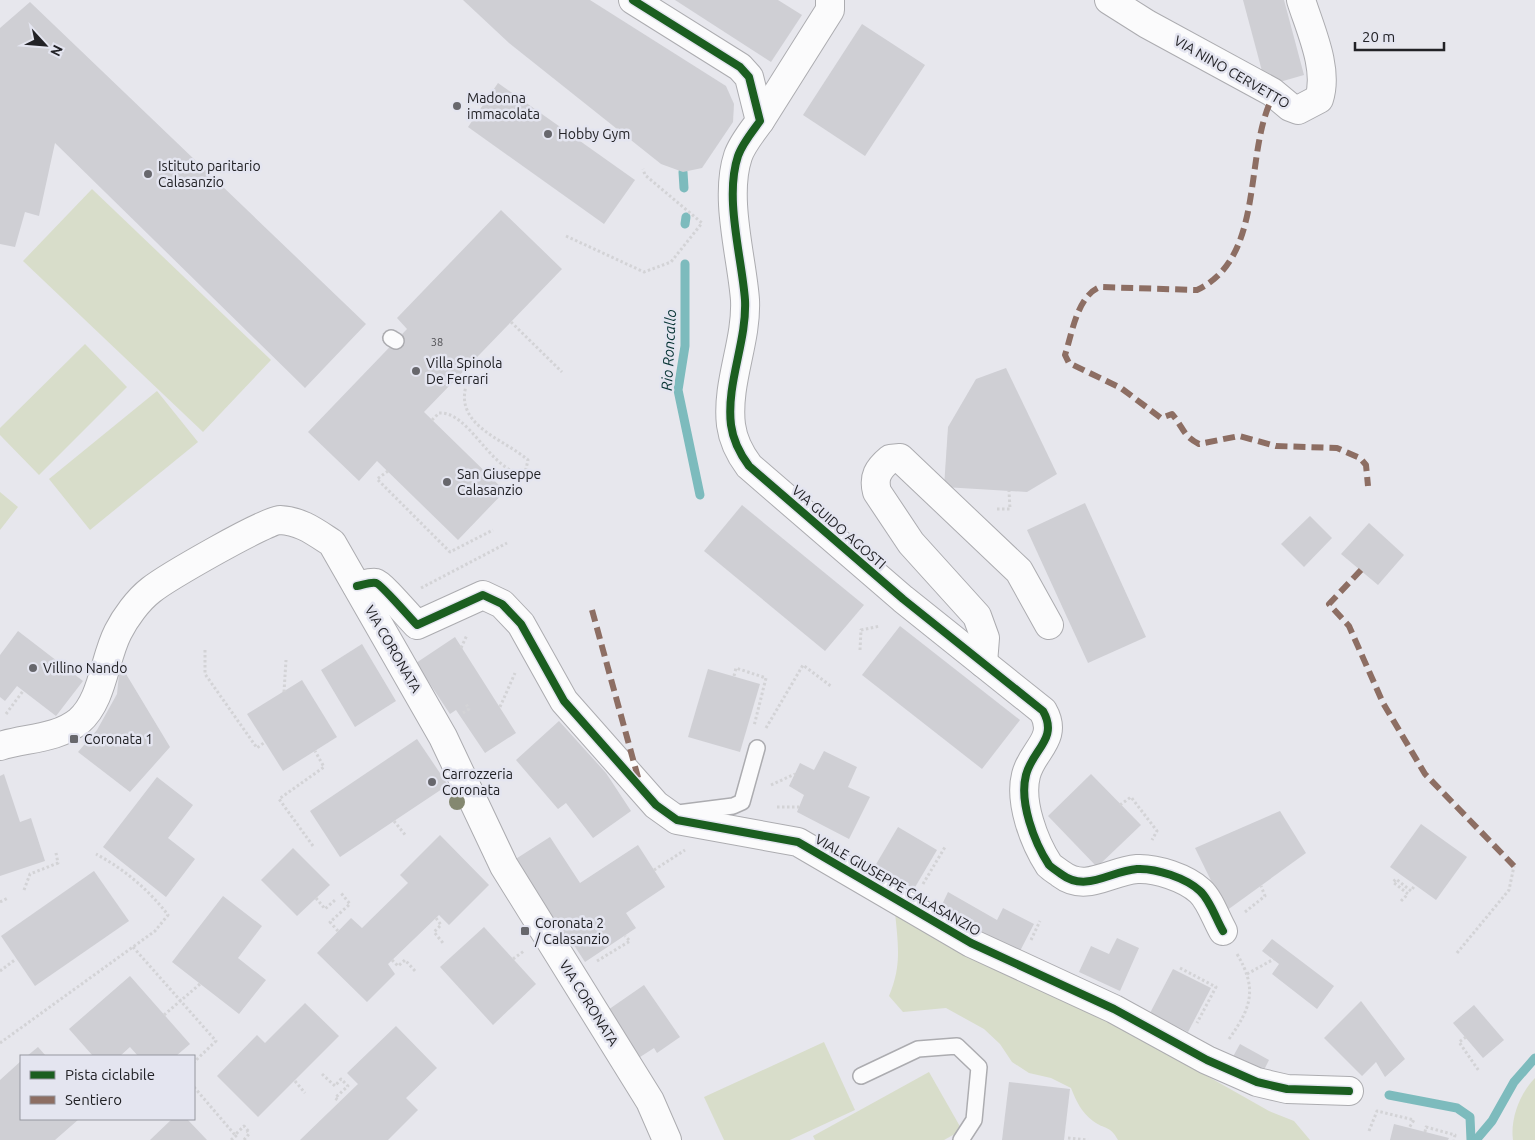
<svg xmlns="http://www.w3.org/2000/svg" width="1535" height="1140" font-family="Ubuntu,sans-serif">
  <rect width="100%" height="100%" fill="#e7e7ed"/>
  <g fill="#d8ddca">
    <path d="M92 189 271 360 203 432 23 261Z"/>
    <path d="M85 344 127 387 39 475 0 435V428Z"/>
    <path d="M157 391 198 442 90 530 49 479Z"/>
    <path d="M0 492 18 507 0 530Z"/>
    <path d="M895 912 1110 1021 1269 1111 1294 1121 1310 1140H1118C1110 1125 1105 1130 1093 1121 1082 1113 1076 1101 1071 1088L1051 1078 1029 1073 1012 1062 1000 1044 984 1029 946 1008 903 1012 889 996C902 965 898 945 895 912Z"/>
    <path d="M824 1042 855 1110 790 1140H724L704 1097Z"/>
    <path d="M929 1072 962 1130 944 1140H815L813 1136Z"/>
    <path d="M1535 1078V1140H1513C1510 1119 1520 1093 1535 1078Z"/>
  </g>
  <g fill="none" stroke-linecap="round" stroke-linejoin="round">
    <g stroke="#7dbbbd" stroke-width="9">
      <path d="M683 172 684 188"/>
      <path d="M685 224 686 217"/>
      <path d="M685 264V346L678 390 700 495"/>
      <path d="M1389 1095 1457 1108 1470 1117 1471 1140"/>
      <path d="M1476 1140 1492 1121 1514 1082 1535 1058"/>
    </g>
  </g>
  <g fill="#cfcfd4">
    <path d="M463 0H590L726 86 734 104 733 122 702 168 683 172 661 164 509 43Z"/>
    <path d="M675 0H778L802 15 771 62Z"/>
    <path d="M1243 0H1284L1304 75 1266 86Z"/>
    <path d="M30 2 366 324 305 388 55 143 39 216 25 212 15 247 0 244V28Z"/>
    <path d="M862 24 925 65 865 156 803 115Z"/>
    <path d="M498 83 635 180 604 224 468 127Z"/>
    <path d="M501 210 562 269 424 412 505 491 458 540 377 461 359 481 308 432 407 329 397 318Z"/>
    <path d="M1006 368 1057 474 1027 492 944 487 948 427 976 379Z"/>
    <path d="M1085 503 1146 637 1088 663 1027 530Z"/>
    <path d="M742 505 864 605 825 651 704 551Z"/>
    <path d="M1310 516 1332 538 1304 567 1281 544Z"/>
    <path d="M1369 523 1404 555 1378 585 1341 554Z"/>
    <path d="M900 626 1020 720 982 769 862 675Z"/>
    <path d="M18 631 83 681 56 716 17 686 5 701 0 697V655Z"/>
    <path d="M455 637 516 733 485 753 456 710 450 714 416 663Z"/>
    <path d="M362 644 396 701 355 727 321 670Z"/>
    <path d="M120 664 170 747 130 792 78 752 97 730 117 694Z"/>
    <path d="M708 669 760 684 740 752 688 737Z"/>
    <path d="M302 680 337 737 283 771 247 714Z"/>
    <path d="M559 721 606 773 631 811 593 838 566 803 558 809 516 760Z"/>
    <path d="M417 739 448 785 340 857 310 811Z"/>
    <path d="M824 751 857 767 848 787 870 797 849 839 797 812 804 795 789 786 800 763 814 770Z"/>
    <path d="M4 774 20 822 31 818 45 861 0 876V776Z"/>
    <path d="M1091 774 1141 825 1097 867 1048 816Z"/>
    <path d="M157 777 193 805 168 838 195 859 166 897 103 847Z"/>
    <path d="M1280 811 1306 853 1226 911 1195 848Z"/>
    <path d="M1421 824 1467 857 1436 900 1390 867Z"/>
    <path d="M898 827 937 850 914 889 875 866Z"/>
    <path d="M440 835 489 885 449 925 439 915 388 964 395 974 367 1002 317 953 351 918 362 928 408 883 400 875Z"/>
    <path d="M550 837 580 883 638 845 665 887 626 913 636 928 585 962 566 933 562 936 511 862Z"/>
    <path d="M293 848 330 885 297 916 261 880Z"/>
    <path d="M94 871 129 921 35 986 1 936Z"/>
    <path d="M948 892 997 920 1003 908 1034 924 1019 953 938 913Z"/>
    <path d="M223 896 262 926 238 958 266 980 239 1014 172 962Z"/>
    <path d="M484 927 536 984 493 1025 440 967Z"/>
    <path d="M1117 938 1139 948 1120 991 1079 972 1091 946 1109 954Z"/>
    <path d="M1272 939 1334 986 1317 1009 1272 974 1279 964 1262 951Z"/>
    <path d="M1173 969 1211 988 1188 1032 1150 1013Z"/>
    <path d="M130 976 190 1044 176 1056H138L130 1047 120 1056H93L69 1029Z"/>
    <path d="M644 985 680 1037 657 1053 654 1048 637 1059 605 1012Z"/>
    <path d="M1361 1001 1405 1059 1385 1077 1376 1062 1362 1076 1324 1038Z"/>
    <path d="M305 1003 339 1036 258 1117 217 1076 257 1035 265 1043Z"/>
    <path d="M1474 1005 1504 1040 1483 1058 1453 1023Z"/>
    <path d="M396 1026 437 1068 406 1098 418 1110 388 1140H300L358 1084 347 1073Z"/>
    <path d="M1240 1044 1269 1060 1260 1078 1230 1062Z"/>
    <path d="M38 1047 46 1056H27Z"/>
    <path d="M21 1061V1119H79L55 1140H0V1080Z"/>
    <path d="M1009 1082 1070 1089 1064 1140H1002Z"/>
    <path d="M172 1119H187L207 1140H150Z"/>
    <path d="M1394 1124 1449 1138 1448 1140H1390Z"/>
  </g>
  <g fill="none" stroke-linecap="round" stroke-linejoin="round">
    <g stroke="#acacb0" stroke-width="18">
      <g id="service">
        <path d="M391 338 396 341"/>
        <path d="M678 813 733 806 742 802 757 748"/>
        <path d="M861 1076 918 1049 957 1046 979 1067 974 1120 961 1140"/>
      </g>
    </g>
    <g stroke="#acacb0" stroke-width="30">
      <g id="minor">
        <path d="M633 0 740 67 749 77 760 121C752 132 742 144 738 156 724 198 742 258 745 300 747 342 726 383 731 425 733 440 740 454 749 466L903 599 1043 711C1059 739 1032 750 1026 775 1019 802 1034 842 1049 865 1052 868 1057 871 1061 874 1086 893 1110 871 1137 869 1156 868 1186 878 1200 891 1210 900 1216 919 1223 931"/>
        <path d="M1109 0 1147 24 1272 92 1290 107 1298 110 1319 99C1329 69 1310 29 1301 0"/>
        <path d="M760 121 830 10V0"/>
        <path d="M357 586C363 585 370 582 376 583 381 584 410 618 417 625L483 595 502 604 521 624 564 701 656 805 677 820 798 842 971 943 1114 1009 1207 1060 1257 1082 1287 1089 1349 1091"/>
        <path d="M983 663 985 638 977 616 911 543 877 492C873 477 878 469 890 459L900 458 1019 571 1049 625"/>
      </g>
    </g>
    <g stroke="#acacb0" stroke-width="30">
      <path id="tertiary" d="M0 746C26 738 57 739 79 721 103 700 104 659 118 632 125 618 138 600 151 590 166 578 266 520 280 520 301 521 315 532 332 543L443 737 504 866 650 1101 667 1140"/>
    </g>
    <g stroke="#d3d3d6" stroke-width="3" stroke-dasharray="2.5 2.5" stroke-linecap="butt">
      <path d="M566 236 644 272 671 262 702 223 645 175 643 169"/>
      <path d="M511 322 562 372"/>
      <path d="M432 420 439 413C468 411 489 467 520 474L526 469 528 460C504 439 455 426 466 386"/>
      <path d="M388 471 377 479 450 552 493 530"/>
      <path d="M997 509H1010L1009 491"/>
      <path d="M421 588 507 543"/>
      <path d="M461 648 467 635"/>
      <path d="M205 650V674L257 748 265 742"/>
      <path d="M860 650 861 630 880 626"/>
      <path d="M734 676 736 668 766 678 754 726"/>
      <path d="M284 692 286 660"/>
      <path d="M500 707 515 673"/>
      <path d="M463 713 469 709 466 704"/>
      <path d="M6 714 23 691"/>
      <path d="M766 728 803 665 832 687"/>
      <path d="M771 785 795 774"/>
      <path d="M1120 805 1131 797 1157 831 1152 840"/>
      <path d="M777 807H799"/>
      <path d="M394 821 406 836"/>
      <path d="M313 846 279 799 324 767 315 751"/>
      <path d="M654 870 685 850"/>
      <path d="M923 884 945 847"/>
      <path d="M24 890 30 874 58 863 56 853"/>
      <path d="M316 898 325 909 335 900"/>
      <path d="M1401 901 1408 894 1393 882 1396 879 1411 891 1415 885"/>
      <path d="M0 902 8 898"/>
      <path d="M1245 912 1265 896 1261 886"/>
      <path d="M436 918 441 925 434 932 443 943"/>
      <path d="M338 931 330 922 350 904 341 893"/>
      <path d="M1031 940 1040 921"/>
      <path d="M133 947 216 1041 194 1062"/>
      <path d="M1457 953 1509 890 1514 866"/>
      <path d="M513 959 524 951"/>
      <path d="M392 960 398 966 405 960 416 972"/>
      <path d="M597 961 630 941 625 936"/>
      <path d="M1180 968 1216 987 1197 1023"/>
      <path d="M0 971 16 959"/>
      <path d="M1247 974 1274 959"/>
      <path d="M164 1015 200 984"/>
      <path d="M1466 1037 1459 1042 1479 1071"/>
      <path d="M1229 1039C1251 1008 1258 989 1237 954"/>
      <path d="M0 1043 155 931 168 915C149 890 124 869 96 854"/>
      <path d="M322 1074 335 1086 341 1079 348 1086 335 1098 339 1101"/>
      <path d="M295 1081 305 1093"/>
      <path d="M194 1087 235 1135 244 1126 250 1133"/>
      <path d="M1369 1131 1377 1111 1414 1120 1409 1128"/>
      <path d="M1425 1132 1426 1127 1455 1135 1454 1140"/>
      <path d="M1068 1138 1088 1140"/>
      <path d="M231 1140 237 1135"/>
      <path d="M244 1140 249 1134 247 1131"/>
    </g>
    <use href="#service" stroke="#fbfbfc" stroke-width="15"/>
    <use href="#minor" stroke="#fbfbfc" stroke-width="28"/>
    <use href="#tertiary" stroke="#fbfbfc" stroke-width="28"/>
    <g stroke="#8d6e63" stroke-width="6" stroke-dasharray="12 6" stroke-linecap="butt">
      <path d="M1269 105C1245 163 1263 259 1197 290L1100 287C1077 296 1072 334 1065 355L1069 363 1121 388 1161 418 1172 414C1184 428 1182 435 1199 444L1239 436 1276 446 1337 448 1360 458 1366 465 1368 486"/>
      <path d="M1361 570 1329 604 1349 626 1383 703 1425 774 1514 866"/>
      <path d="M592 610 639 781"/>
    </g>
    <g stroke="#e4e5f0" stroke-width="11">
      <g id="cycleway">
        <path d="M633 0 740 67 749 77 760 121C752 132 742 144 738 156 724 198 742 258 745 300 747 342 726 383 731 425 733 440 740 454 749 466L903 599 1043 711C1059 739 1032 750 1026 775 1019 802 1034 842 1049 865 1052 868 1057 871 1061 874 1086 893 1110 871 1137 869 1156 868 1186 878 1200 891 1210 900 1216 919 1223 931"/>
        <path d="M357 586C363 585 370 582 376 583 381 584 410 618 417 625L483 595 502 604 521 624 564 701 656 805 677 820 798 842 971 943 1114 1009 1207 1060 1257 1082 1287 1089 1349 1091"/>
      </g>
    </g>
    <use href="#cycleway" stroke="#1b5e20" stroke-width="8"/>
  </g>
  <circle fill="#848870" cx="457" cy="802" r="8"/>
  <g fill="#67676c" stroke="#e4e5f0" stroke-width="2">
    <circle cx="457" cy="106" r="5"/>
    <circle cx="548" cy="134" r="5"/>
    <circle cx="148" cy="174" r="5"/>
    <circle cx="416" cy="371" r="5"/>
    <circle cx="447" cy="482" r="5"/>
    <circle cx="33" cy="668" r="5"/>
    <rect x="69" y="734" width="10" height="10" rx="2.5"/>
    <circle cx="432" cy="782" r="5"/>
    <rect x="520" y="926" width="10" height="10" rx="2.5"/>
  </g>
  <g text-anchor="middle" stroke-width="5" stroke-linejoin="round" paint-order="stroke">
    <g font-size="11" fill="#4f4f53">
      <text x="437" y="346">38</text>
    </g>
    <g font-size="14" fill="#222226" stroke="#e4e5f0">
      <text transform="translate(1232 72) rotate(30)" y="5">VIA NINO CERVETTO</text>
      <text transform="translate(839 527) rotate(41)" y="5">VIA GUIDO AGOSTI</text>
      <text transform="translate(393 649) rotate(60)" y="5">VIA CORONATA</text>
      <text transform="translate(898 885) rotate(30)" y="5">VIALE GIUSEPPE CALASANZIO</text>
      <text transform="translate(589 1003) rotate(58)" y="5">VIA CORONATA</text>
    </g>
    <g font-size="14" fill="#222226" stroke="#e4e5f0" text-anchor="start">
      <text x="467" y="103">Madonna<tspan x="467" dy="16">immacolata</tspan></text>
      <text x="558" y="139">Hobby Gym</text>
      <text x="158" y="171">Istituto paritario<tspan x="158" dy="16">Calasanzio</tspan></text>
      <text x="426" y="368">Villa Spinola<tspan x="426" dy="16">De Ferrari</tspan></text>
      <text x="457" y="479">San Giuseppe<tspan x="457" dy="16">Calasanzio</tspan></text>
      <text x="43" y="673">Villino Nando</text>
      <text x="84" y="744">Coronata 1</text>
      <text x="442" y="779">Carrozzeria<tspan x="442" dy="16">Coronata</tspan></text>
      <text x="535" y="928">Coronata 2<tspan x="535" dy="16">/ Calasanzio</tspan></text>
    </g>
    <g font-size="15" font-style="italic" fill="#073434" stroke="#e4e5f0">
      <text transform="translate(669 350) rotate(-87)" y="5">Rio Roncallo</text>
    </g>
  </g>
  <rect x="20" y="1055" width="175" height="65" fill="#e4e5f0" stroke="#96979f"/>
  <rect x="30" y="1071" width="25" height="8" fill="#1b5e20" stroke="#96979f"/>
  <text x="65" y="1080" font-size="15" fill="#222226">Pista ciclabile</text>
  <rect x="30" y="1096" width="25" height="8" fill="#8d6e63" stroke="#96979f"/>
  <text x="65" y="1105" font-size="15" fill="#222226">Sentiero</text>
  <g transform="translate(45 45) rotate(116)" stroke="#e4e5f0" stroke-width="4" paint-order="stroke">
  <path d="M0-4L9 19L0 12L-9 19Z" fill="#222226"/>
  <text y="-8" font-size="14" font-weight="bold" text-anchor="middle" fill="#222226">N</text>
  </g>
  <path d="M1355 42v8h89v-8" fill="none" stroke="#222226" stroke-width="2.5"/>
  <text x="1362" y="42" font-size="15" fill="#222226" stroke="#e4e5f0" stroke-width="4" paint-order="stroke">20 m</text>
</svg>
